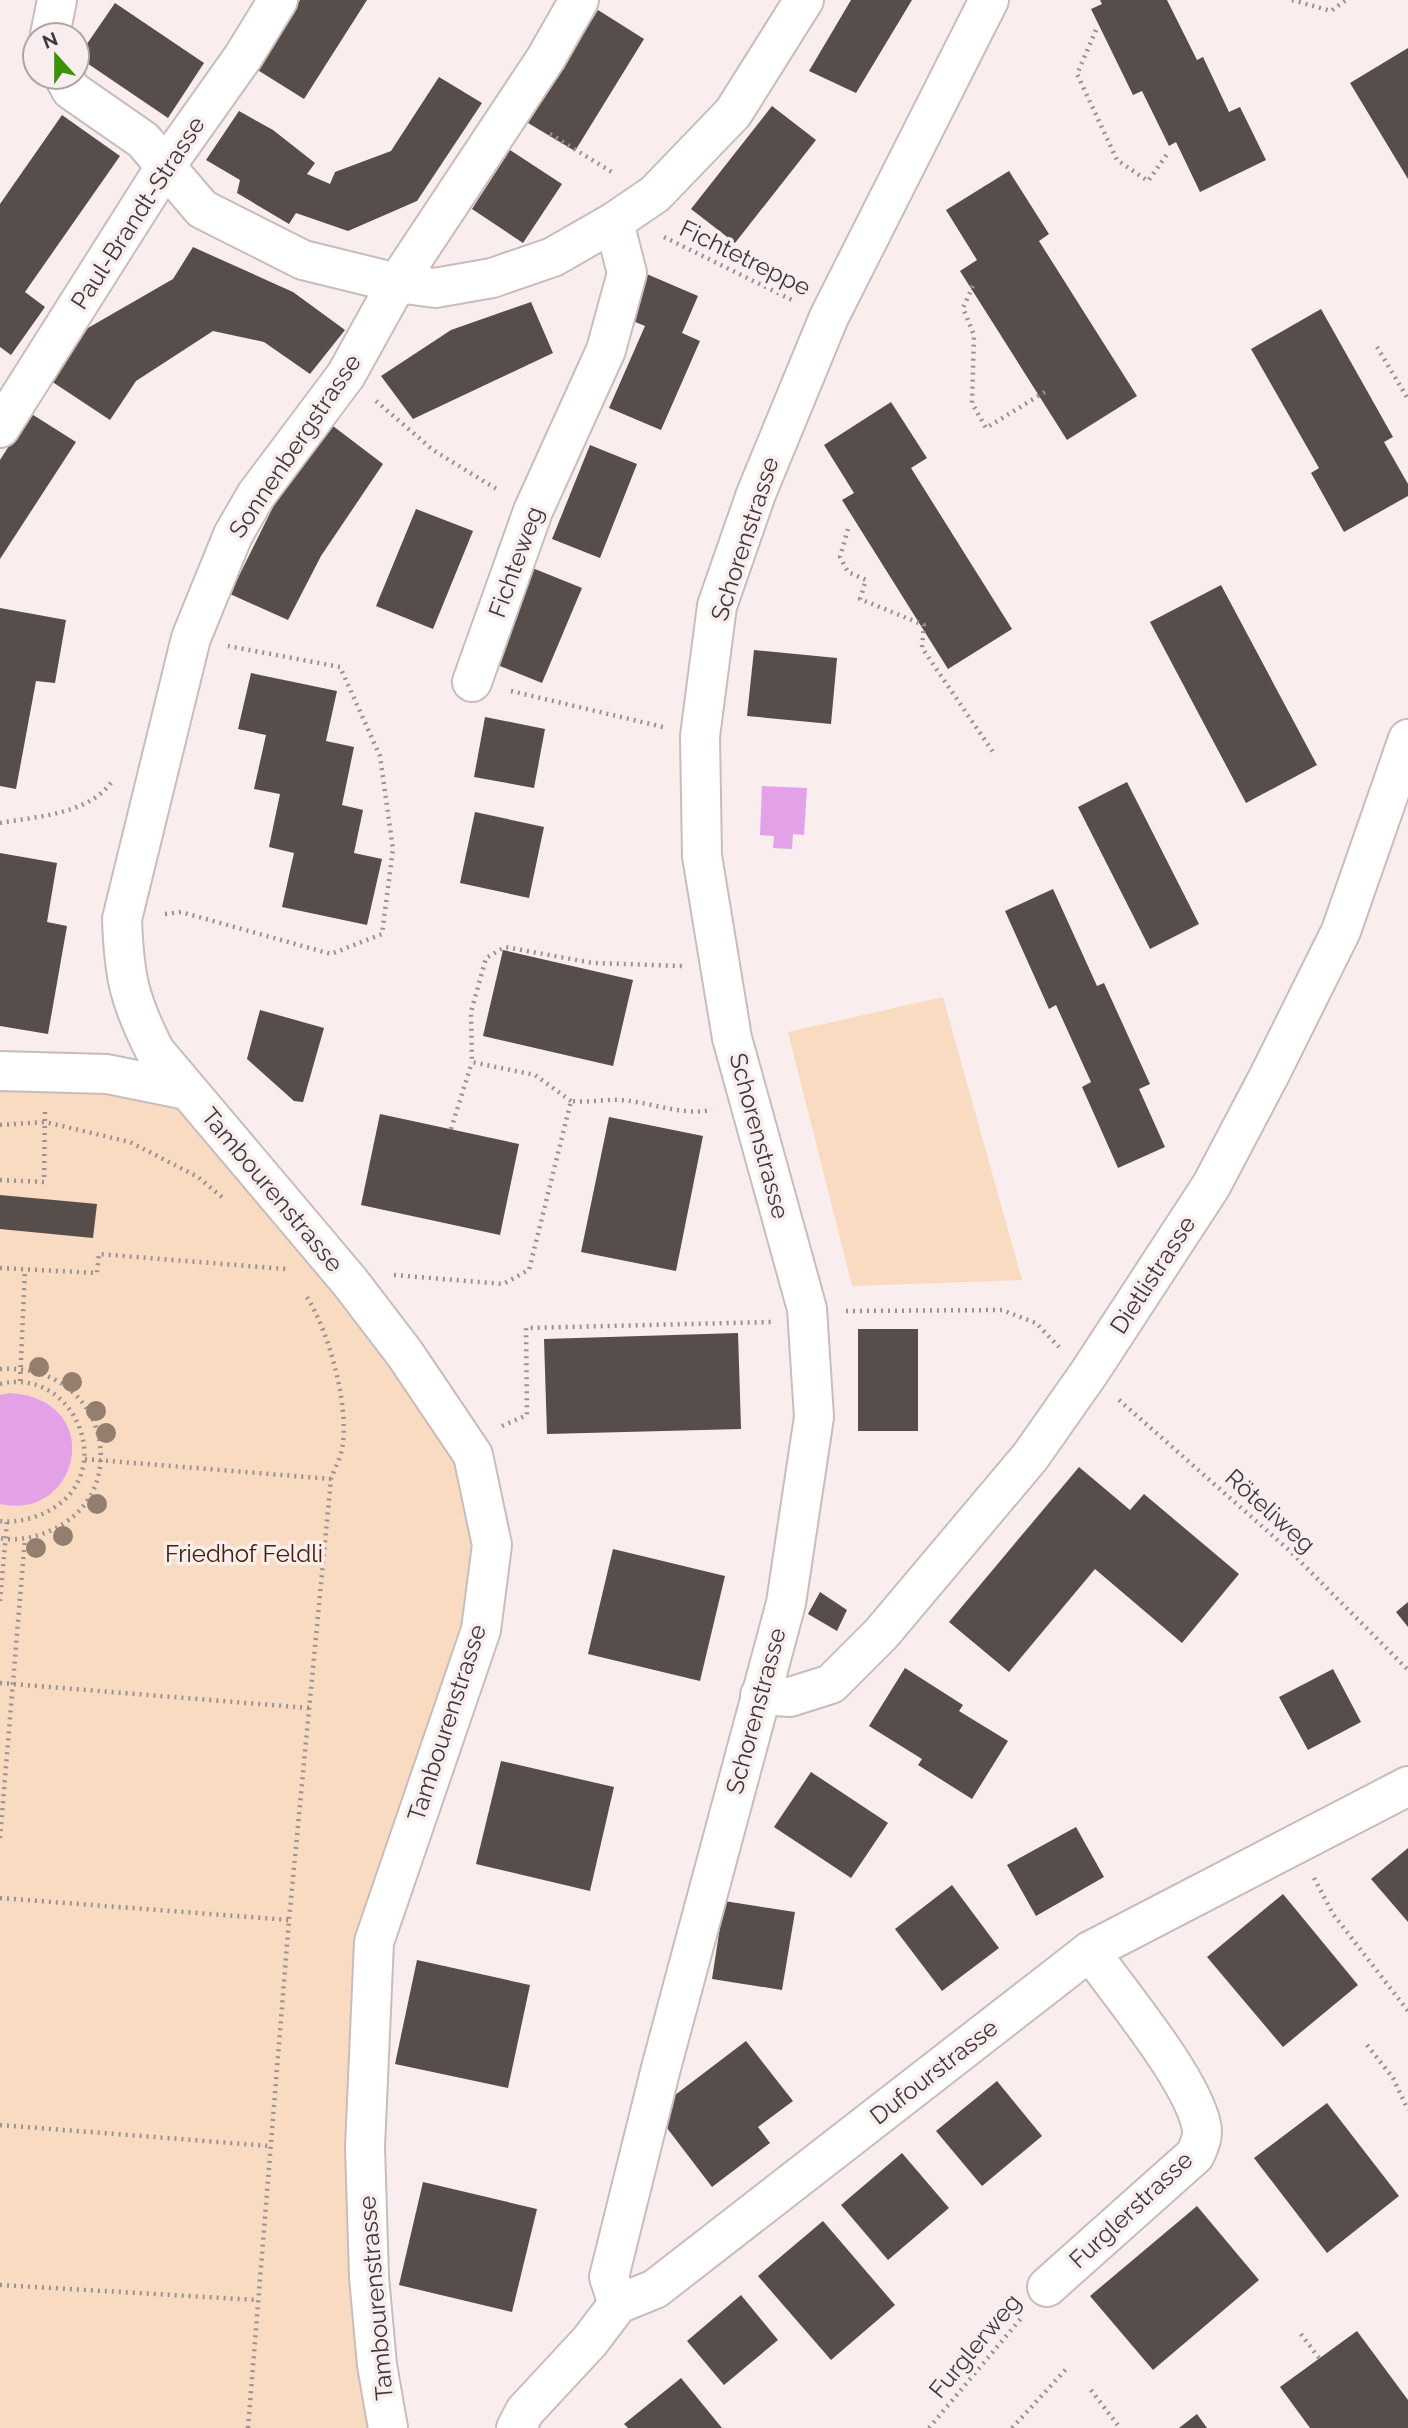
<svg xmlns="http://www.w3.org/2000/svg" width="1408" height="2428" font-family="Raleway,sans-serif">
  <rect width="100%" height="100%" fill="#faeded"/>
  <g fill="#f8dbc1">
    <path d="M943 997 1022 1280 852 1286 788 1032Z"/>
    <path d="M0 1071 186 1090 473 1455 492 1545 374 1942 388 2428H0Z"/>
  </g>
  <g fill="#e3a1e8">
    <path d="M762 786 807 788 804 835 793 834 792 849 773 848 774 836 760 835Z"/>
    <path d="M10 1393C108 1400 79 1522 0 1504V1395Z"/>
  </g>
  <g fill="#574d4a">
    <path d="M300 0H367L304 99 256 69Z"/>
    <path d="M851 0H912L856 93 809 71Z"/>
    <path d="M1100 0H1167L1197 60 1203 57 1229 112 1240 107 1266 160 1200 192 1176 142 1169 146 1142 91 1133 95 1091 9 1102 4Z"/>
    <path d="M115 3 204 63 168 118 78 57Z"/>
    <path d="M598 10 644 39 575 151 528 123Z"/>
    <path d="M1408 48V179L1350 83Z"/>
    <path d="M439 77 482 103 417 201 348 231 296 213 289 224 237 193 240 180 206 160 239 111 273 130 315 163 307 174 330 184 335 172 391 151Z"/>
    <path d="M772 106 816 140 735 243 691 209Z"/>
    <path d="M62 115 120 156 25 292 45 307 11 355 0 347V204Z"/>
    <path d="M510 150 562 184 523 243 472 209Z"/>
    <path d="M1009 171 1049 234 1039 241 1137 396 1067 440 960 271 977 260 946 210Z"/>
    <path d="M193 247 293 292 345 330 310 374 264 342 213 331 136 381 110 420 48 379 74 336 173 279Z"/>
    <path d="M642 272 698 296 682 333 700 341 661 430 609 408 645 326 623 317Z"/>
    <path d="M531 302 553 353 413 419 381 376 451 330Z"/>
    <path d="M1321 309 1393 437 1384 442 1408 484V496L1344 532 1311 473 1319 468 1251 349Z"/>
    <path d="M891 402 927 458 911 468 1012 629 948 669 842 500 854 493 824 445Z"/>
    <path d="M30 413 76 442 0 559V460Z"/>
    <path d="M333 426 383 464 321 556 288 620 230 594 282 489Z"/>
    <path d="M590 445 637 464 600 558 552 539Z"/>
    <path d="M416 509 473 531 433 629 376 606Z"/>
    <path d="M530 567 582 588 542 683 490 662Z"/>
    <path d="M1221 585 1317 765 1246 803 1150 622Z"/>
    <path d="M0 608 66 620 55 683 36 681 16 789 0 786Z"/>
    <path d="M754 650 837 658 831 724 747 716Z"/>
    <path d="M251 673 337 691 326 741 354 747 342 805 363 810 354 853 382 859 367 925 282 907 294 853 269 847 280 794 254 789 266 735 238 729Z"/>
    <path d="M485 717 545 729 534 788 474 777Z"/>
    <path d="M1127 782 1199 924 1150 949 1078 807Z"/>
    <path d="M475 812 544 827 529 898 460 883Z"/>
    <path d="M0 853 57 863 47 922 67 926 48 1034 0 1026Z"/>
    <path d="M1053 889 1097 986 1104 983 1150 1084 1139 1089 1165 1147 1118 1168 1082 1087 1091 1082 1056 1005 1049 1009 1005 911Z"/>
    <path d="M503 950 633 980 613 1066 483 1036Z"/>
    <path d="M260 1010 324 1028 303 1102 294 1101 247 1059Z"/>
    <path d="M380 1114 519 1144 500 1235 361 1205Z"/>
    <path d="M609 1117 703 1136 676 1271 581 1252Z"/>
    <path d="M0 1195 97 1204 93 1238 0 1229Z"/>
    <rect x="858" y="1329" width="60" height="102"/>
    <path d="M738 1333 741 1429 547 1434 544 1339Z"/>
    <path d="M1079 1467 1130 1510 1144 1494 1239 1574 1182 1643 1095 1569 1009 1672 949 1622Z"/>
    <path d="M613 1549 725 1576 700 1681 588 1654Z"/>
    <path d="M820 1592 847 1610 837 1631 808 1614Z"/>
    <path d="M1408 1602V1627L1396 1612Z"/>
    <path d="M905 1668 963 1705 959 1711 1008 1741 972 1799 918 1765 922 1759 869 1726Z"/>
    <path d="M1333 1669 1361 1722 1308 1750 1279 1697Z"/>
    <path d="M501 1761 614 1787 590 1891 476 1864Z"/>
    <path d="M811 1772 888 1823 851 1878 774 1827Z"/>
    <path d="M1076 1827 1104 1877 1036 1916 1007 1865Z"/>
    <path d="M1408 1848V1922L1371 1879Z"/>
    <path d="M952 1885 999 1948 942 1991 895 1929Z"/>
    <path d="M1283 1894 1358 1985 1283 2047 1207 1957Z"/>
    <path d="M724 1901 795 1912 782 1990 712 1979Z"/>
    <path d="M417 1960 530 1985 508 2088 395 2064Z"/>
    <path d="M746 2041 793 2101 758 2127 770 2143 712 2187 654 2111Z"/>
    <path d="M997 2081 1042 2136 982 2186 936 2131Z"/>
    <path d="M1327 2103 1399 2196 1327 2253 1254 2158Z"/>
    <path d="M902 2153 949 2208 888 2260 841 2205Z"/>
    <path d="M423 2182 537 2209 512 2312 399 2285Z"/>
    <path d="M1197 2206 1259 2280 1153 2370 1090 2296Z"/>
    <path d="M823 2221 895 2305 831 2360 758 2276Z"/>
    <path d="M741 2295 778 2340 724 2385 687 2341Z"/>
    <path d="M1357 2331 1408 2400V2428H1310L1280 2387Z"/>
    <path d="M681 2378 722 2428H628L624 2424Z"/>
    <path d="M1197 2414 1207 2428H1179Z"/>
  </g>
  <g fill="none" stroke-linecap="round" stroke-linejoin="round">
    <g stroke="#c9bcbd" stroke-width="42">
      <g id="minor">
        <path d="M50 35 57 0"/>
        <path d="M64 77 71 90 143 140 202 209 303 260 397 283 435 288 492 278 553 257 614 222 655 194 733 113 804 0"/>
        <path d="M0 428 165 167 243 57 278 0"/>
        <path d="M472 682 533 511 606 350 627 273 614 222"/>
        <path d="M0 1071 107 1074 186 1090"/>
        <path d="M760 1695 790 1697 831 1684 881 1634 1030 1457 1089 1373 1211 1186 1270 1074 1341 931 1408 739"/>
        <path d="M1047 2287 1195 2155C1200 2144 1204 2135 1201 2124 1189 2075 1120 1994 1090 1951"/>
        <path d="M618 2304 609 2277 661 2068 786 1603 814 1417 807 1309 732 1038 702 856 700 736 717 606 756 494 829 317 989 0"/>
        <path d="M388 2428 377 2365 369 2277 365 2147 374 1942 481 1630 492 1545 473 1455 405 1354 350 1282 155 1051C129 1000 124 976 122 919L191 638 233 535 256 495 346 375 397 283 546 58 579 0"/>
        <path d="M516 2428 525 2411 590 2341 618 2304 655 2289 1090 1951 1408 1786"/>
      </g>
    </g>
    <g stroke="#9b9293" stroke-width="4.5" stroke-dasharray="2 5" stroke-linecap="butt">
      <path d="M1292 0 1331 11 1346 0"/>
      <path d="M1096 30 1077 74 1117 160 1148 181 1168 153"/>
      <path d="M550 134 615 174"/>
      <path d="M664 237 794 301"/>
      <path d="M973 286 963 308 974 335 972 403 986 428 1048 390"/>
      <path d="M1377 347 1408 399"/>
      <path d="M376 401 433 450 498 490"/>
      <path d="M848 529 840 557 848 572 866 580 860 599 924 625 922 648 993 752"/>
      <path d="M511 691 663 727"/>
      <path d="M0 823C38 816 89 815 113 780"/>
      <path d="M165 914 181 912 331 954 382 934 393 849 380 756 340 667 228 646"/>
      <path d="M571 1101 535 1075 472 1062 471 1012 486 958 505 947 593 963 682 966"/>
      <path d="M0 1125 45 1122 130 1142 198 1177 222 1197"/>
      <path d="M451 1129 472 1062"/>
      <path d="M0 1180 44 1182 45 1112"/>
      <path d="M0 1268 97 1273 99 1254 286 1269"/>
      <path d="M394 1275 503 1284 529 1270 571 1101C588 1103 603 1099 620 1100 651 1102 681 1116 712 1110"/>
      <path d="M846 1311 1002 1310 1036 1323 1059 1347"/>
      <path d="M0 1369C109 1362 137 1497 47 1532 33 1538 15 1541 0 1538"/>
      <path d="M20 1381 25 1270"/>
      <path d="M0 1384C74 1366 118 1470 52 1509 37 1518 17 1523 0 1521"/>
      <path d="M1119 1400 1290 1551 1408 1670"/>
      <path d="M502 1426 527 1415 526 1328 771 1322"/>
      <path d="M85 1459 331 1479"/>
      <path d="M0 1601 7 1522"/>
      <path d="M0 1683 309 1708"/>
      <path d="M0 1838 25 1538"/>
      <path d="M1314 1878 1333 1914 1408 2011"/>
      <path d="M0 1898 289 1920"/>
      <path d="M1367 2045 1393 2078 1408 2110"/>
      <path d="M0 2125 270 2146"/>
      <path d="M0 2285 258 2300"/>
      <path d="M1301 2334 1319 2358"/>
      <path d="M1091 2390 1120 2428"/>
      <path d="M248 2428 289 1920 331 1479C334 1470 340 1459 342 1449 350 1407 329 1332 307 1297"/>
      <path d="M929 2428 1023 2316"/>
      <path d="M1012 2428 1068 2367"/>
    </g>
    <use href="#minor" stroke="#fff" stroke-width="38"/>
  </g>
  <g fill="#947e6d">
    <circle cx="39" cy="1367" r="10"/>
    <circle cx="72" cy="1382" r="10"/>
    <circle cx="96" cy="1411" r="10"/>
    <circle cx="106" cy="1433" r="10"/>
    <circle cx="97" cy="1504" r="10"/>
    <circle cx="63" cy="1536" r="10"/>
    <circle cx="36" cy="1548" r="10"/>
  </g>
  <g text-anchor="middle" stroke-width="7" stroke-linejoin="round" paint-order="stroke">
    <g font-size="24" fill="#3e393a" stroke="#faeded">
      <text transform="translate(138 213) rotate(-57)" y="8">Paul-Brandt-Strasse</text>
      <text transform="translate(745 258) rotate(26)" y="8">Fichtetreppe</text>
      <text transform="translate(295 446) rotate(-56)" y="8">Sonnenbergstrasse</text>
      <text transform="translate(745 539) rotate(-72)" y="8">Schorenstrasse</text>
      <text transform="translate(516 562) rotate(-70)" y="8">Fichteweg</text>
      <text transform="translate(759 1136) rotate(75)" y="8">Schorenstrasse</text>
      <text transform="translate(272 1190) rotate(50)" y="8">Tambourenstrasse</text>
      <text transform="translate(1153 1275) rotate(-57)" y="8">Dietlistrasse</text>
      <text transform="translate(1270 1511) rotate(42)" y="8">Röteliweg</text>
      <text transform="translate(756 1711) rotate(-75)" y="8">Schorenstrasse</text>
      <text transform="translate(447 1723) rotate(-72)" y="8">Tambourenstrasse</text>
      <text transform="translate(934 2072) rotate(-38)" y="8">Dufourstrasse</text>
      <text transform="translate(1131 2210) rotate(-43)" y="8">Furglerstrasse</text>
      <text transform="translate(376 2298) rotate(-95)" y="8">Tambourenstrasse</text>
      <text transform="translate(975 2346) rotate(-50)" y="8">Furglerweg</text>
    </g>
    <g font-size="24" fill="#402405" stroke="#faeded">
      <text x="244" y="1562">Friedhof Feldli</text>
    </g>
  </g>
  <g transform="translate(56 56) rotate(339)"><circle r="33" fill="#faeded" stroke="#afa5a5" stroke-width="2"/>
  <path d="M0-5L12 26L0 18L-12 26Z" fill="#3b9305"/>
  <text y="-10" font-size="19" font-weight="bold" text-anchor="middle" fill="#3e393a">N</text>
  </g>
</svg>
